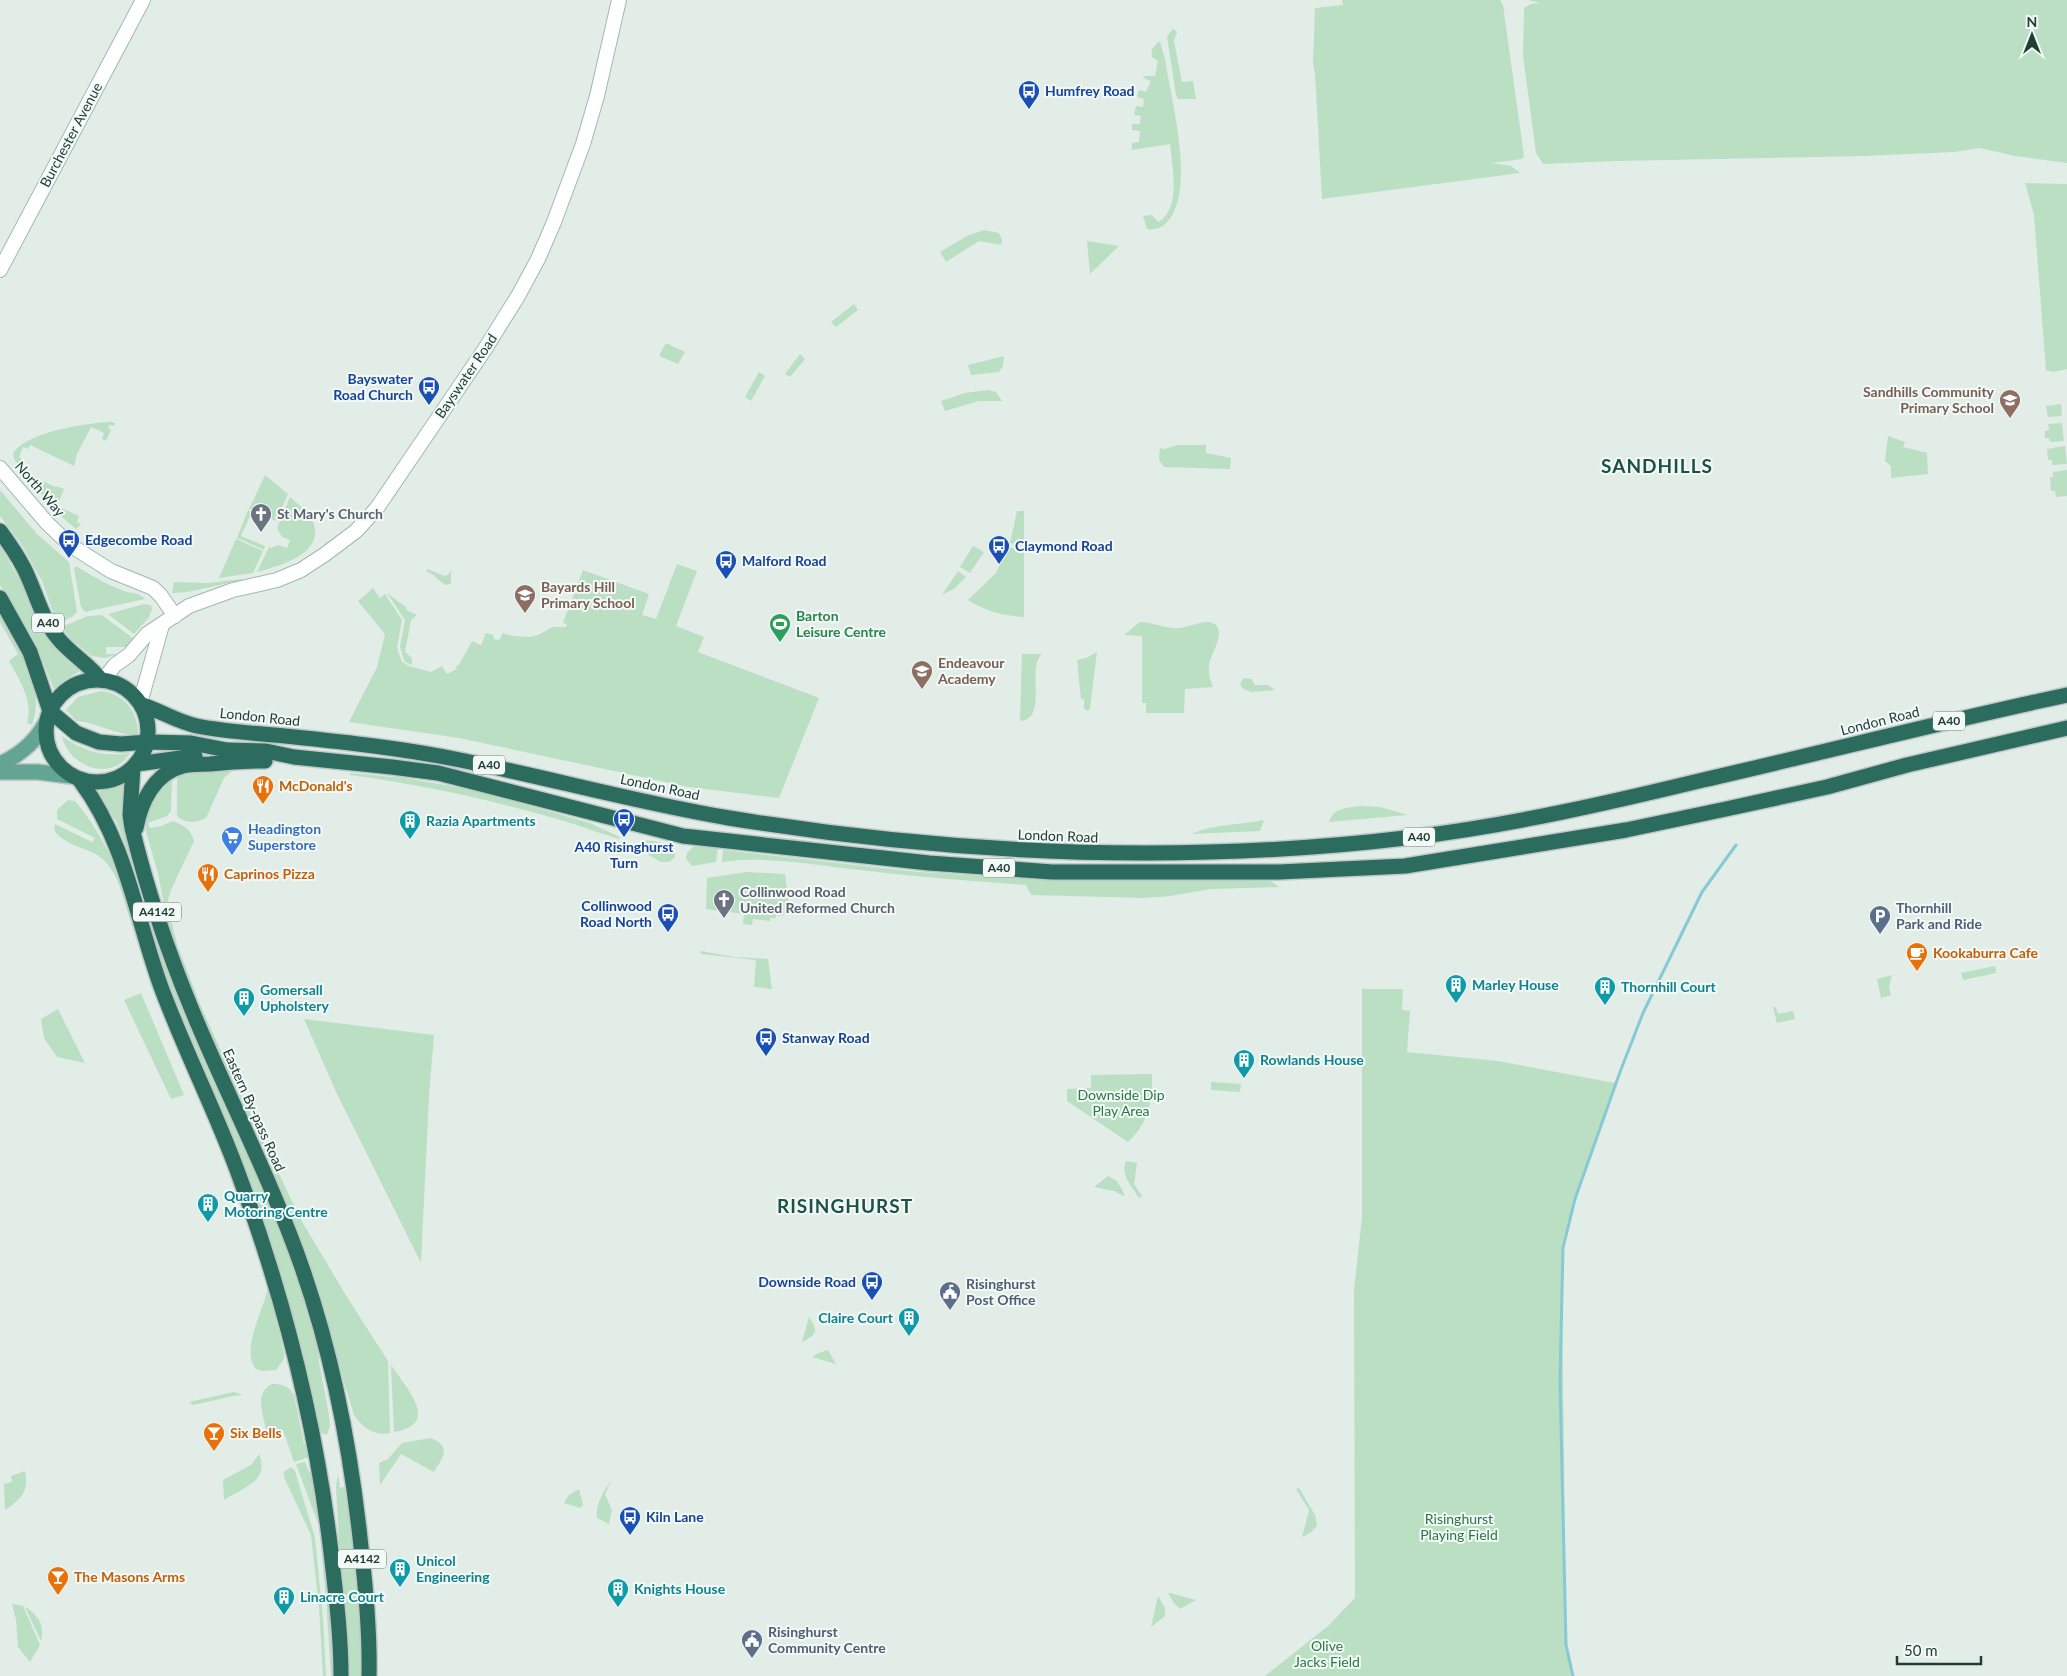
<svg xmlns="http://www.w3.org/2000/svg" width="2067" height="1676" font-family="Lato,sans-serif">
  <rect width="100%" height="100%" fill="#e2ede8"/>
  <g fill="#badfc3">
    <path d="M1342 0H1500L1503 5 1524 156 1522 159 1492 163 1511 166 1520 173 1322 199 1315 73 1313 64 1315 8 1343 5Z"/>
    <path d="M1529 0H2067V163L2015 156 1980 148 1954 152 1865 156 1616 161 1543 164 1536 153 1523 56 1524 8 1531 4 1540 3Z"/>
    <path d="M1173 29 1177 32 1174 41 1182 82 1193 81 1196 99H1178L1176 95 1167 36Z"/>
    <path d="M1158 42H1160L1165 59C1171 99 1196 190 1168 221 1162 228 1156 230 1147 229L1143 216 1152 215 1158 222C1182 210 1172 166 1170 144L1132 150V143L1139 142 1140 131 1132 130V124H1140L1141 116 1134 115 1136 106 1143 107 1144 99 1137 97 1139 90 1146 92 1151 81 1143 78 1144 76H1155L1158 61 1152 57C1150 48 1154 48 1158 42Z"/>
    <path d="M2025 183 2067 184V369L2053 372 2046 370 2034 215Z"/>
    <path d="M984 230 999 233 1002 240 1001 245 979 241 946 262 940 252 967 236Z"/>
    <path d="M1087 241 1119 246 1090 274Z"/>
    <path d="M854 304 858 310 836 327 831 322Z"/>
    <path d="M666 343 685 352 678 364 659 356Z"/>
    <path d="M800 354 805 359 790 377 785 374Z"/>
    <path d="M1004 356 1003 366 999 372 971 375 968 365Z"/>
    <path d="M759 372 765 376 751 401 745 397Z"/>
    <path d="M988 390 996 392 1002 401H979L945 411 941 401 965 393Z"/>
    <path d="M2061 404 2062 416 2048 417 2046 406Z"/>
    <path d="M113 422 115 424 114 426 110 425 108 428 111 430 106 441 102 439 104 433 91 427 77 454 74 466 30 445 28 449 23 447 19 457 23 460 21 465 29 469 27 473 55 487 56 486 64 489 57 506 79 516 77 522 81 524 76 529 56 512 15 461 13 454C24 432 91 422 113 422Z"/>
    <path d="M2062 423 2064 441 2050 442 2049 438H2045V431L2049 430 2048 424Z"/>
    <path d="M1888 436 1905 442 1903 447 1927 453 1928 474 1891 478V466L1885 461Z"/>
    <path d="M1177 445H1206V453L1231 458 1230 469 1164 467 1159 460 1160 448 1165 449Z"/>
    <path d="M2065 446 2067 464 2052 465V460H2048L2047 449Z"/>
    <path d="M2067 470V496L2056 497 2055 491H2051L2050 477H2053V472Z"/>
    <path d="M265 475 288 494 276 521 249 509Z"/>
    <path d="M0 490 37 534 69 562 77 612 71 618 70 617 62 623 64 626 88 616 102 615 134 639 127 647H106V654H119L105 658 92 656 72 640 63 629 54 615 42 581 22 545 0 516Z"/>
    <path d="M290 497C298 504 309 512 313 522 326 554 278 566 257 572L269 547 271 548 278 545 287 548 290 540 282 537 277 528Z"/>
    <path d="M248 510 256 514 255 516 251 514 241 536 265 546 264 550 237 538Z"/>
    <path d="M1017 511H1024V546L1010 543Z"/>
    <path d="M236 539 263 551 253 573 219 578Z"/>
    <path d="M0 546 22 584 44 633 62 656 80 671 63 681 54 689 34 640 0 585Z"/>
    <path d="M973 546 984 552 970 573 960 567Z"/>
    <path d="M1008 547 1024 551V617C1003 616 986 611 968 600L996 573Z"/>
    <path d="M677 564 697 571 676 626 704 637 698 652 819 698 779 798 689 787 459 738 349 722 377 667 385 634 358 601 373 588 380 598 385 594 402 620 397 648 402 662 409 666 431 672 442 666 447 674 457 669 456 666 459 665 472 641 481 645 486 633 493 635 494 639 499 640 503 633 513 636 530 637 538 635 553 627H566L567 624 563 623 583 570 649 594 642 615 656 619Z"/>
    <path d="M76 566C92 576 109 586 127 592 133 593 141 594 145 599L85 612 81 607 74 569Z"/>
    <path d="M427 569 445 576 449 574 451 570V583L446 585C438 582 435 573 426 572Z"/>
    <path d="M958 571 966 577 955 588 942 595Z"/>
    <path d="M242 579V580L188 592 172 593 174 582 208 583Z"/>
    <path d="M387 593 407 608 406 610 417 615 411 620 405 652 412 658V665L405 662 400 647 405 620Z"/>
    <path d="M144 604 151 605 152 609 149 617 134 634 108 614Z"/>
    <path d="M0 612C17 642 47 689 32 725L27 723C34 701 19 680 9 661L18 654 0 622Z"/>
    <path d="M1140 622C1151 622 1162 627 1174 628 1185 629 1200 621 1208 622 1231 625 1211 653 1209 665 1208 673 1210 679 1213 687L1185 689 1184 713H1146V703H1142V636L1124 635Z"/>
    <path d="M1097 652 1090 709 1087 711 1084 708V699H1081L1077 660 1086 658Z"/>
    <path d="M1022 654H1042C1026 667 1049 719 1020 721Z"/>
    <path d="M1244 678 1251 679 1255 685H1268L1275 690 1251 692 1242 688 1240 683Z"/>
    <path d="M101 691C124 694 138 711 138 734 119 737 99 723 77 721L66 710 78 697Z"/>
    <path d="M62 736C85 752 103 757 130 753 112 783 68 767 62 736Z"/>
    <path d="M234 769 224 778 206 818C197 823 185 824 177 816V776L192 771Z"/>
    <path d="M350 773 404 778 474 790 590 823 620 837 619 839C598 833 576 824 554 818 487 799 419 784 350 775Z"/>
    <path d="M172 778 171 811 167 816 148 823 150 828 161 826 173 821C184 826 190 828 194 841L171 890 167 903 177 944 199 1002 229 1069 301 1220 347 1297 388 1361 390 1433C374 1436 363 1428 354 1415L330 1335 195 1002 167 922 158 873 146 832 145 821 151 800 157 790Z"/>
    <path d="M124 785 126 786 121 813 128 843 276 1214 307 1304 317 1344 319 1362 329 1415 330 1426 327 1435 323 1434 318 1428 228 1128 180 1016 161 968 130 857 117 823 98 792Z"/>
    <path d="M68 800 75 801C93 822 105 845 117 868L262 1255 284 1353V1359L276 1370 262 1371 256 1369C240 1349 264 1310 268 1287 232 1157 166 1039 127 910 120 887 116 866 94 853 84 848 49 839 55 824L92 842 95 838 57 819V810Z"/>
    <path d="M1361 806 1380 807 1408 815 1329 822C1334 807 1347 808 1361 806Z"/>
    <path d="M1264 820 1260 831 1191 834C1214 824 1239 825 1264 820Z"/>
    <path d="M640 840C653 841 667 841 675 853V857L669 862H661L647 854 645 843Z"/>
    <path d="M695 845 718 849 716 862 692 866 686 859 687 853Z"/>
    <path d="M723 850 918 872 1069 881 1269 880 1279 887 1211 889 1170 896 1145 898 1031 895 1026 885C967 881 909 876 851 869 808 864 765 856 722 862Z"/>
    <path d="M747 872 785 874 789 904 785 914 782 916 776 915V918H770V921L753 919 752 925 743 924 744 914 706 909 707 878Z"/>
    <path d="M701 951 734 957 768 959 772 989 754 987 756 960 701 954Z"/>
    <path d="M1995 966 1996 973 1963 980 1961 973Z"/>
    <path d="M1892 975 1889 987 1891 995 1881 998 1877 979Z"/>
    <path d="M1362 989H1403L1402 1010 1410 1011 1407 1052 1498 1061 1615 1083 1575 1199 1563 1248 1562 1282 1566 1645 1573 1676H1265L1328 1626 1355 1598 1354 1290 1362 1217Z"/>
    <path d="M141 993 184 1095 171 1099 124 1000Z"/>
    <path d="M1773 1007H1776L1778 1014 1793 1011 1795 1019 1777 1023Z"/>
    <path d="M58 1009 85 1063 57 1057 44 1038 41 1019Z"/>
    <path d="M304 1019 434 1035 429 1096 421 1263 337 1094Z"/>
    <path d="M1152 1074C1153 1100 1148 1124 1128 1142L1067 1101V1089L1091 1088V1075Z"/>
    <path d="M1211 1082 1241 1084 1240 1092 1211 1090Z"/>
    <path d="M1126 1161 1137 1163 1134 1184 1142 1196 1139 1198C1132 1187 1120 1174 1126 1161Z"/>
    <path d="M1108 1176 1117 1181 1125 1195 1123 1196 1114 1191 1094 1187Z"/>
    <path d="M809 1317C818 1332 818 1333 802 1342Z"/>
    <path d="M828 1350 836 1364 812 1357 818 1353Z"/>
    <path d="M391 1365C406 1388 442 1424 394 1432Z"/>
    <path d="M272 1384C282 1384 289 1386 294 1395L304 1444 308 1449 309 1457 294 1462 284 1433 266 1429C263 1413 254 1393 272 1384Z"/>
    <path d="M234 1392 243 1395 233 1396 193 1405 189 1402Z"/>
    <path d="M431 1438C452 1447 443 1457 434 1472L401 1454 380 1485 379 1463 388 1459 402 1443Z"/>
    <path d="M259 1454C270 1481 244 1487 224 1500L223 1480 251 1465Z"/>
    <path d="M305 1462 309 1472 313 1473 329 1590 334 1676H331L326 1598 319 1526 296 1464Z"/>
    <path d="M291 1467 295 1471 315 1538 323 1619 326 1676H323L319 1607 311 1535 284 1477V1472Z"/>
    <path d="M25 1471C29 1491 22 1499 5 1510L4 1484 12 1482 11 1476Z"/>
    <path d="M338 1474 340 1488 347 1486C356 1549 360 1613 363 1676H346L336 1487Z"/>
    <path d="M611 1481 605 1494 612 1510 609 1524 597 1518C595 1505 603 1492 611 1481Z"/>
    <path d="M1299 1488 1315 1515 1317 1526 1310 1533 1302 1537 1309 1510 1296 1489Z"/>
    <path d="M579 1489 583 1505 580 1508 564 1503 569 1495Z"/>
    <path d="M1168 1593H1170L1196 1600 1180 1609 1174 1603Z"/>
    <path d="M1158 1596 1165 1608V1616L1151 1627Z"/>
    <path d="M12 1604 23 1606 40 1645 30 1662 18 1647 16 1620Z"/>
    <path d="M25 1607C38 1614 45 1626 41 1641Z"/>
  </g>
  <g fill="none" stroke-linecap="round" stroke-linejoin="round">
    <path stroke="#87c9d4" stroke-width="3" d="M1573 1676 1566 1645 1560 1380 1563 1248 1575 1199 1620 1072 1643 1013 1702 892 1736 845"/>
    <g stroke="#9fb9b0" stroke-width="16">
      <g id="secondary">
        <path d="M0 270 143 0"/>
        <path d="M0 468 47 523 70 545 111 571 153 588 161 596 175 616"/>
        <path d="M103 680 115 665 129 655 147 634 189 606 233 590 277 580 301 570 324 555 356 531 377 508 485 349 518 296 538 259 554 222 583 144 597 96 619 0"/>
        <path d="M140 703 162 625"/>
      </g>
    </g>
    <g stroke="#c1c9c7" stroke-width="18">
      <g id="primary">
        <path d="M0 764C22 754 38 740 48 718"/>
        <path d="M0 772H38L70 776"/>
      </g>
    </g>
    <g stroke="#c1c9c7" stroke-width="18">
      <g id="highway">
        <path d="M0 531C11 546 21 560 28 577 37 597 43 620 57 637 69 653 88 663 101 680"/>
        <path d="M0 598 30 652 50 711 76 733 99 742 121 744 148 742 191 743 227 750 266 751 294 757 392 767 438 773 683 836 929 863 1052 872H1279L1405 866 1626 830 1726 809 1827 787 1907 765 2067 728"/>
        <circle cx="97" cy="731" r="51"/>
        <path d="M142 705C161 711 178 722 197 726 226 732 256 733 285 736 343 742 402 748 460 760 550 778 639 803 729 818 956 855 1185 865 1414 837 1512 825 1608 803 1703 780 1825 752 1945 721 2067 695"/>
        <path d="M137 764 195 756"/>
        <path d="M133 767 130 815 132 828C147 890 168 952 192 1010 223 1086 261 1159 290 1235 329 1335 350 1441 361 1547 366 1590 370 1633 369 1676"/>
        <path d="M81 782C126 842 136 918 161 987 184 1049 214 1108 237 1170 282 1291 314 1416 330 1544 335 1588 341 1632 341 1676"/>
        <path d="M136 828C141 802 154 773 183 766 191 764 201 764 210 764 228 762 246 761 265 761"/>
      </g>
    </g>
    <use href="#secondary" stroke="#fff" stroke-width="14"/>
    <use href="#primary" stroke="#64a493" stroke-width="15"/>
    <use href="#highway" stroke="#2b6c5e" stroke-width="15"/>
  </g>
  <defs>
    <g id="bus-pin" transform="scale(1.125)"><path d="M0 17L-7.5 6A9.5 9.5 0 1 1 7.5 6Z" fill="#1a4fb4" stroke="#f2f9f6"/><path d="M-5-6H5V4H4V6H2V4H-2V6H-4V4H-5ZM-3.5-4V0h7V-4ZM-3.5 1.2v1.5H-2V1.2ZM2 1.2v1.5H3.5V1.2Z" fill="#fff"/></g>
    <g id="school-pin" transform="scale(1.125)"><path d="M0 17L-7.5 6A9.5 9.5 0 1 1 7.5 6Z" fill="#8d6e63" stroke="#f2f9f6"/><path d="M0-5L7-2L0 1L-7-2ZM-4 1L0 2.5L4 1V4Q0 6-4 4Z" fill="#fff"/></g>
    <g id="church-pin" transform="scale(1.125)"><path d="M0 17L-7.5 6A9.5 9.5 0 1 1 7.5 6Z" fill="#6b7280" stroke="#f2f9f6"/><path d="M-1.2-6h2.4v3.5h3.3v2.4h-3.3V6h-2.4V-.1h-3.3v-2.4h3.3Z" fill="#fff"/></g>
    <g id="stadium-pin" transform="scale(1.125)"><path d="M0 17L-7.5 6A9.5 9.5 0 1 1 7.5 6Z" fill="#2e9e5b" stroke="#f2f9f6"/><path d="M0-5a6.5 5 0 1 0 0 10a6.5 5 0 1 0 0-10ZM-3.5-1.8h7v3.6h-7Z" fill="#fff"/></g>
    <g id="restaurant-pin" transform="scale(1.125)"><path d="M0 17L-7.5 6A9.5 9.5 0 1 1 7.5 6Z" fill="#e8710a" stroke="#f2f9f6"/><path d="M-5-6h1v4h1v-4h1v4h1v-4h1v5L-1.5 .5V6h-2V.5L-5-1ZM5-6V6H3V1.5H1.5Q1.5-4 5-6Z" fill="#fff"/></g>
    <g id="building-pin" transform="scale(1.125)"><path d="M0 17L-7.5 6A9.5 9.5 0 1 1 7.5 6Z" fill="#0f9aa8" stroke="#f2f9f6"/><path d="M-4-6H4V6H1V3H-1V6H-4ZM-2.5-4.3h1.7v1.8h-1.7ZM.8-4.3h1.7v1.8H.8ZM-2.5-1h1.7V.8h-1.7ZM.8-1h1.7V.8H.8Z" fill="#fff"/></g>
    <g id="supermarket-pin" transform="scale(1.125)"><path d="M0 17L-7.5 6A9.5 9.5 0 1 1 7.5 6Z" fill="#3f7fe0" stroke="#f2f9f6"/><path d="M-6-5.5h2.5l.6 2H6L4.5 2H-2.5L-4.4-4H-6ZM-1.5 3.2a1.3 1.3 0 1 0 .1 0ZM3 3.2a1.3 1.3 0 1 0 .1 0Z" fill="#fff"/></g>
    <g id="parking-pin" transform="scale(1.125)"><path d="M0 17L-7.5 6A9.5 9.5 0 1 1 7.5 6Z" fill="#5c6f8a" stroke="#f2f9f6"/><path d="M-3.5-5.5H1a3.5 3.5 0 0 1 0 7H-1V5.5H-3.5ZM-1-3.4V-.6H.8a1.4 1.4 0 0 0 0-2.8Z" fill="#fff"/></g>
    <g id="cafe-pin" transform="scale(1.125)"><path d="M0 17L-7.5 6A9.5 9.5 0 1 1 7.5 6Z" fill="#e8710a" stroke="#f2f9f6"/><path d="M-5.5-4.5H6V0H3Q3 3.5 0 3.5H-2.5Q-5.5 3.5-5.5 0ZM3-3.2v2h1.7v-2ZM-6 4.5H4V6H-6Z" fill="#fff"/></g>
    <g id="civic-pin" transform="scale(1.125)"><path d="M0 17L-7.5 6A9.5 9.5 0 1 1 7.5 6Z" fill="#5c6f8a" stroke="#f2f9f6"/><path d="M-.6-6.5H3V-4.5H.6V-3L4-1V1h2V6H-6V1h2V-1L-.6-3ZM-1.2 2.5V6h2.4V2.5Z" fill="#fff"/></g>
    <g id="bar-pin" transform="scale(1.125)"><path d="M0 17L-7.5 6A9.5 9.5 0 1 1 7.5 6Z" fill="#e8710a" stroke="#f2f9f6"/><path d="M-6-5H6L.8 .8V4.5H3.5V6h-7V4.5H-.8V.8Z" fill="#fff"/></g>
  </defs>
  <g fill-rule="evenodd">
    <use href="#bus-pin" x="1029" y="91"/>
    <use href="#bus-pin" x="429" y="387"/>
    <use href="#school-pin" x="2010" y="400"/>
    <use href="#church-pin" x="261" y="514"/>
    <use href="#bus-pin" x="69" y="540"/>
    <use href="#bus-pin" x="999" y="546"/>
    <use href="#bus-pin" x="726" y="561"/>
    <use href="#school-pin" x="525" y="595"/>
    <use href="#stadium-pin" x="780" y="624"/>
    <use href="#school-pin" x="922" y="671"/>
    <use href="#restaurant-pin" x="263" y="786"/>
    <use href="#bus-pin" x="624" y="819"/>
    <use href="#building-pin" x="410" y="821"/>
    <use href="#supermarket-pin" x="232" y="837"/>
    <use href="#restaurant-pin" x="208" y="874"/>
    <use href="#church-pin" x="724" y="900"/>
    <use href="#bus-pin" x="668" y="914"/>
    <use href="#parking-pin" x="1880" y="916"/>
    <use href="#cafe-pin" x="1917" y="953"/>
    <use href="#building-pin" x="1456" y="985"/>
    <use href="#building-pin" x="1605" y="987"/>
    <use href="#building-pin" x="244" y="998"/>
    <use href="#bus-pin" x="766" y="1038"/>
    <use href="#building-pin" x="1244" y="1060"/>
    <use href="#building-pin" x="208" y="1204"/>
    <use href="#bus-pin" x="872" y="1282"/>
    <use href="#civic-pin" x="950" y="1292"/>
    <use href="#building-pin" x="909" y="1318"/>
    <use href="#bar-pin" x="214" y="1433"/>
    <use href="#bus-pin" x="630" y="1517"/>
    <use href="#building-pin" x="400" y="1569"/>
    <use href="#bar-pin" x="58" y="1577"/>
    <use href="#building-pin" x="618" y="1589"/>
    <use href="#building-pin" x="284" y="1597"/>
    <use href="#civic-pin" x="752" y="1640"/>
  </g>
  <g text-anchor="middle" stroke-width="4" stroke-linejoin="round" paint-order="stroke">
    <g fill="#f2f9f6" stroke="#607670" stroke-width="1">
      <rect x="32" y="613.5" width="32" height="19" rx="4"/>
      <rect x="1933" y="711.5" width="32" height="19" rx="4"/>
      <rect x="473" y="755.5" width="32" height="19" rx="4"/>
      <rect x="1403" y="827.5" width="32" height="19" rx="4"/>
      <rect x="983" y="858.5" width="32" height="19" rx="4"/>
      <rect x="133" y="902.5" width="48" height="19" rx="4"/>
      <rect x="338" y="1549.5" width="48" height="19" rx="4"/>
    </g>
    <g font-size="12" font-weight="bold" fill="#213e36">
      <text x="48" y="627">A40</text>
      <text x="1949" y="725">A40</text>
      <text x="489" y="769">A40</text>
      <text x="1419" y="841">A40</text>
      <text x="999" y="872">A40</text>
      <text x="157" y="916">A4142</text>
      <text x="362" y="1563">A4142</text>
    </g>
    <g font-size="14" font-weight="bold" fill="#164399" stroke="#f2f9f6" text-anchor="start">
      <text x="1045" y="96">Humfrey Road</text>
      <text x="413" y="384" text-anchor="end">Bayswater<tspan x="413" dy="16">Road Church</tspan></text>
      <text x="85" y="545">Edgecombe Road</text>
      <text x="1015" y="551">Claymond Road</text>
      <text x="742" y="566">Malford Road</text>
      <text x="624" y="852" text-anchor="middle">A40 Risinghurst<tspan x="624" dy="16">Turn</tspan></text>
      <text x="652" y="911" text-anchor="end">Collinwood<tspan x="652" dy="16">Road North</tspan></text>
      <text x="782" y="1043">Stanway Road</text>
      <text x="856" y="1287" text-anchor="end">Downside Road</text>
      <text x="646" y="1522">Kiln Lane</text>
    </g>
    <g font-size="14" fill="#213e36" stroke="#f2f9f6">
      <text transform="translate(71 135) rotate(-62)" y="5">Burchester Avenue</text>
      <text transform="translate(466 376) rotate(-56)" y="5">Bayswater Road</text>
      <text transform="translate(40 489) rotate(49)" y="5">North Way</text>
      <text transform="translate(260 717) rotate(6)" y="5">London Road</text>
      <text transform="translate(1880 721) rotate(-14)" y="5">London Road</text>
      <text transform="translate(660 787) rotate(12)" y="5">London Road</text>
      <text transform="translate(1058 836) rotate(2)" y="5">London Road</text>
      <text transform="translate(254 1110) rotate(66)" y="5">Eastern By-pass Road</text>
    </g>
    <g font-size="14" font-weight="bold" fill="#785e54" stroke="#f2f9f6" text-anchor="start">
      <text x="1994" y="397" text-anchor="end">Sandhills Community<tspan x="1994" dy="16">Primary School</tspan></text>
      <text x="541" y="592">Bayards Hill<tspan x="541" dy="16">Primary School</tspan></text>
      <text x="938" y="668">Endeavour<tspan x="938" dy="16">Academy</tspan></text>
    </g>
    <g font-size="14" font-weight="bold" fill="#5b616d" stroke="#f2f9f6" text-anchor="start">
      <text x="277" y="519">St Mary's Church</text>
      <text x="740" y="897">Collinwood Road<tspan x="740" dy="16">United Reformed Church</tspan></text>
    </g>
    <g font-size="14" font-weight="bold" fill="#27864d" stroke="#f2f9f6" text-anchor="start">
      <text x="796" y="621">Barton<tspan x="796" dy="16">Leisure Centre</tspan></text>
    </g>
    <g font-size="14" font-weight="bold" fill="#c56008" stroke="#f2f9f6" text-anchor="start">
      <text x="279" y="791">McDonald's</text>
      <text x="224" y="879">Caprinos Pizza</text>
      <text x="1933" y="958">Kookaburra Cafe</text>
      <text x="230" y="1438">Six Bells</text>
      <text x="74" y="1582">The Masons Arms</text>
    </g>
    <g font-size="14" font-weight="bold" fill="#0d838f" stroke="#f2f9f6" text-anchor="start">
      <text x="426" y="826">Razia Apartments</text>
      <text x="1472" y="990">Marley House</text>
      <text x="1621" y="992">Thornhill Court</text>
      <text x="260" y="995">Gomersall<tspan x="260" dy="16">Upholstery</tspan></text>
      <text x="1260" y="1065">Rowlands House</text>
      <text x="224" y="1201">Quarry<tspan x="224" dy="16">Motoring Centre</tspan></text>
      <text x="893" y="1323" text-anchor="end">Claire Court</text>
      <text x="416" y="1566">Unicol<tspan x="416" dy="16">Engineering</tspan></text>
      <text x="634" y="1594">Knights House</text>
      <text x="300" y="1602">Linacre Court</text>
    </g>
    <g font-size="14" font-weight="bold" fill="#366cbe" stroke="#f2f9f6" text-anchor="start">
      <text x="248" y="834">Headington<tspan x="248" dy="16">Superstore</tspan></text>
    </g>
    <g font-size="14" font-weight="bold" fill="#4e5e75" stroke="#f2f9f6" text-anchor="start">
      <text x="1896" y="913">Thornhill<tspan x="1896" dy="16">Park and Ride</tspan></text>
      <text x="966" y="1289">Risinghurst<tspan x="966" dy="16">Post Office</tspan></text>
      <text x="768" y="1637">Risinghurst<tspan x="768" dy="16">Community Centre</tspan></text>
    </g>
    <g font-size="14" fill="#297746" stroke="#f2f9f6">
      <text x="1121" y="1100">Downside Dip<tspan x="1121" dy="16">Play Area</tspan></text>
      <text x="1459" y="1524">Risinghurst<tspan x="1459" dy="16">Playing Field</tspan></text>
      <text x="1327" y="1651">Olive<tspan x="1327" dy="16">Jacks Field</tspan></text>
    </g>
    <g font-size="19" font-weight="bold" letter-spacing="1" fill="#1c5144" stroke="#f2f9f6">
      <text x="1657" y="473">SANDHILLS</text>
      <text x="845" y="1213">RISINGHURST</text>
    </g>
  </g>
  <g transform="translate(2032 35)" stroke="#f2f9f6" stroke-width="4" paint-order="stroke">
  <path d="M0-4L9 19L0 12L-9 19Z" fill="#213e36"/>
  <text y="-8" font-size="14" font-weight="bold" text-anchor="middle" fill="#213e36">N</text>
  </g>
  <path d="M1897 1656v8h84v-8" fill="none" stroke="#213e36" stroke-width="2.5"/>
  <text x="1904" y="1656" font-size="15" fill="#213e36" stroke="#f2f9f6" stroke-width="4" paint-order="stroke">50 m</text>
</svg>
